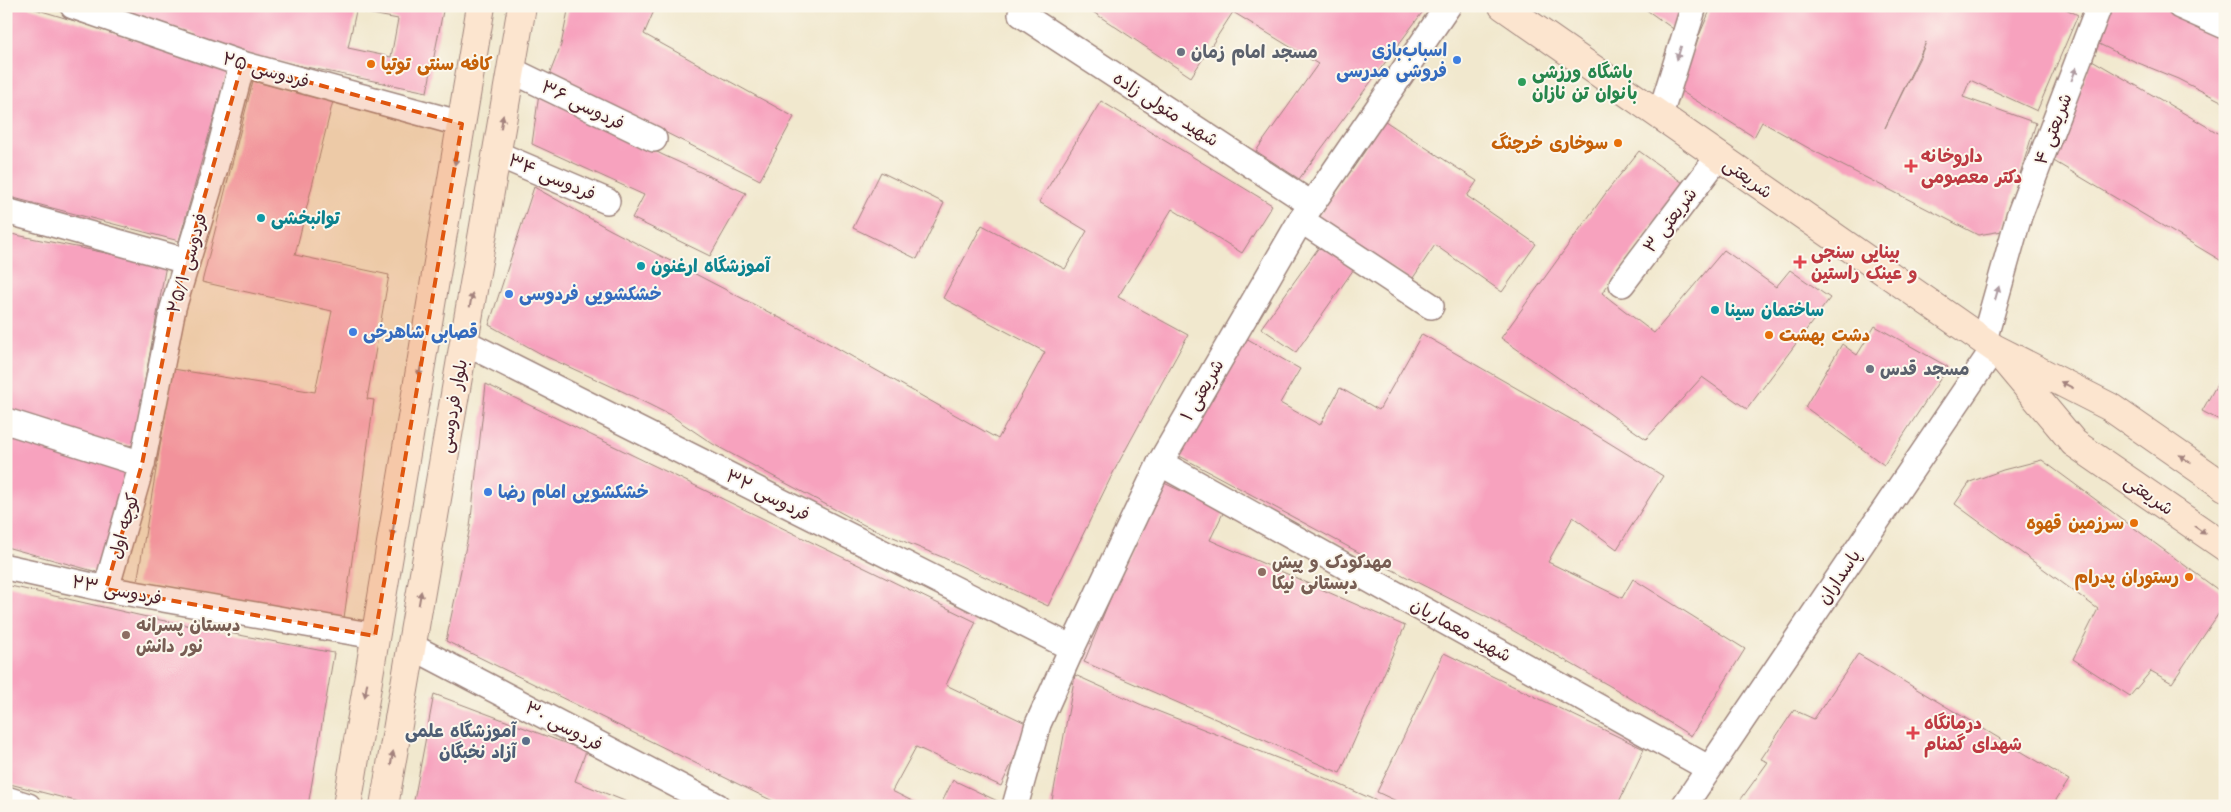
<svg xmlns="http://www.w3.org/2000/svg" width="2231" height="812" font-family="'Comic Neue','Playpen Sans Arabic',sans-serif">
  <rect width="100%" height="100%" fill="#fbf7ec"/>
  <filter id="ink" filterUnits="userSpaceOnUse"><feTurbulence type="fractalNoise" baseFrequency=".02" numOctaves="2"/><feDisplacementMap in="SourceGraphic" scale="10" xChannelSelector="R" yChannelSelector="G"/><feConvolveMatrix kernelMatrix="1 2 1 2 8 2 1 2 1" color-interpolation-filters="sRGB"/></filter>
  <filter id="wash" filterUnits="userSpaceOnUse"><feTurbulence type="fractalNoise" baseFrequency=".0096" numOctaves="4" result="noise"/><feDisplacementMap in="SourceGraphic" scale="20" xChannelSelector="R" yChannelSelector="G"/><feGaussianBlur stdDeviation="1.12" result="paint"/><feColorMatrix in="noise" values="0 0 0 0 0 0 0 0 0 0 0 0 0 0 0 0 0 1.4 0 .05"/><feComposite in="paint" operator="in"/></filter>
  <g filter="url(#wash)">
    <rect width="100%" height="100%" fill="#f1e8ce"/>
    <g id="blocks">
      <g fill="#f7a2be" fill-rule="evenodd">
        <path d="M6 6H25L228 67 179 241 6 196Z"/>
        <path d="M107 6H444L427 92 195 44 196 34 137 18ZM356 11 398 19 391 57 348 48Z"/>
        <path d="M569 6H656L644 34 794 117 760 180 623 111 548 78 561 45Z"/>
        <path d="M1084 6H1427L1299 179 1256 151 1318 64 1233 12 1191 77Z"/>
        <path d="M1641 6H1689L1679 33Z"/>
        <path d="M1712 6H2060L2078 15 2037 111 1970 80 1963 97 2036 123 2002 231 1978 235 1812 150 1762 122 1754 137 1676 88ZM1926 42 1920 57 1885 128Z"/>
        <path d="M2108 6H2161L2225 30V103L2178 79 2136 62 2095 42Z"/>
        <path d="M2092 60 2225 137V263L2052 160Z"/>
        <path d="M253 81 333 101 295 255 389 275 367 399 374 400 344 618 137 583 173 369 315 392 332 311 202 282Z"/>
        <path d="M539 93 663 155 746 193 710 256 632 218 644 195 532 144Z"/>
        <path d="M1101 101 1272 205 1242 253 1172 209 1118 297 1188 335 1114 471 1048 606 942 557 864 525 713 444 670 415 624 392 545 356 489 325 534 187 609 229 828 343 998 439 1045 352 943 298 982 225 1065 269 1087 231 1039 202Z"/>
        <path d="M1382 119 1477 181 1467 196 1536 244 1502 292 1435 245 1411 281 1316 220Z"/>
        <path d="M1639 151 1683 183 1602 293 1612 301 1654 333 1724 250 1776 287 1790 270 1830 298 1747 409 1702 377 1646 439 1501 338 1608 190Z"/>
        <path d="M881 172 944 203 917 259 853 228Z"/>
        <path d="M6 233 166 265 133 446 78 436 6 412Z"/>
        <path d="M1322 243 1356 266 1296 352 1261 328Z"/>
        <path d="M1875 326 1948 367 1884 465 1805 407 1842 344 1857 355Z"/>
        <path d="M1239 334 1300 369 1280 403 1320 425 1340 388 1379 410 1422 334 1572 420 1663 476 1617 549 1573 517 1548 562 1622 598 1633 579 1745 649 1691 736 1617 690 1512 630 1371 559 1174 453Z"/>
        <path d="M2225 370V423L2202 411Z"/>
        <path d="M486 384 976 622 946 685 1030 725 1001 786 916 747 892 791 922 806H783L446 641 470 527Z"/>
        <path d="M6 434 128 471 101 573 6 547Z"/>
        <path d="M2042 460 2225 595V604L2172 683 2151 671 2130 696 2073 659 2098 609 1955 504 1970 482 2003 470Z"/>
        <path d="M1164 483 1224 511 1210 540 1405 626 1340 773 1084 662 1127 558Z"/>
        <path d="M6 585 160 620 334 653 308 806H95L6 783Z"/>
        <path d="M1444 653 1644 749 1617 806H1407L1377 792Z"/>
        <path d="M1858 654 2069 780 2052 806H1736L1768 762 1761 759 1794 710 1814 719Z"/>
        <path d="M1075 675 1142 705 1300 767 1388 806H1051Z"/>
        <path d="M434 694 586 751 575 781 637 806H413Z"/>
        <path d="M953 780 1008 806H940Z"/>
      </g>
    </g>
  </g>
  <g filter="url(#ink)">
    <use href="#blocks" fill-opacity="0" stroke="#9e847c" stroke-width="1"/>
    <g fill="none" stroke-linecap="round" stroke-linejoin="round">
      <g stroke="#9e847c" stroke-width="28">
        <g id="minor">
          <path d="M73 6 242 64 462 124"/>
          <path d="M2180 6 2225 26"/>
          <path d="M1021 14 1311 204"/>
          <path d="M511 70 654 139"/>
          <path d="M1660 115 1694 6"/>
          <path d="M497 154 607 201"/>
          <path d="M6 211 186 261"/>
          <path d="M1301 220 1431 306"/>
          <path d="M1622 284 1719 156"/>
          <path d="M1984 340 2019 216 2099 6"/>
          <path d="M464 342 1072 648"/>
          <path d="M6 421 142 464"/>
          <path d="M1160 463 1708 768"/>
          <path d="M6 567 106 589 375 636"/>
          <path d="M106 589 142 464 173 308 214 172 242 64"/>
          <path d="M411 646 717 806"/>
          <path d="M6 799 28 806"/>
          <path d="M1015 806 1038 724 1072 648 1160 463 1301 220 1448 6"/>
          <path d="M1684 806 1994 348"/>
        </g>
      </g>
      <g stroke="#9e847c" stroke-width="30">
        <g id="secondary">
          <path d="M1503 6 1994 348 2110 407 2225 487"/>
          <path d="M2002 357 2074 443 2225 547"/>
          <path d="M347 806 481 6"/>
          <path d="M384 806 522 6"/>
        </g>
      </g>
      <use href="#minor" stroke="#fff" stroke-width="25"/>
      <use href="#secondary" stroke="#fce5cf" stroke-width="28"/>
    </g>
    <defs><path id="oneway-solid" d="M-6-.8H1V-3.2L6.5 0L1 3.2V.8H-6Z" transform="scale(1.25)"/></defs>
    <g fill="#ae9aa0">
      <use href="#oneway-solid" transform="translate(1679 53) rotate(107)"/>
      <use href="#oneway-solid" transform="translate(2074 74) rotate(-69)"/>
      <use href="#oneway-solid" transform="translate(1997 293) rotate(-74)"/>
    </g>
    <g fill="#a3827d">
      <use href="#oneway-solid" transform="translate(502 122) rotate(-80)"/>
      <use href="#oneway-solid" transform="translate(456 158) rotate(100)"/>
      <use href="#oneway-solid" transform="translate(471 300) rotate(-80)"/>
      <use href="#oneway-solid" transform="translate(420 370) rotate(100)"/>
      <use href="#oneway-solid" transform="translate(2067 385) rotate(-153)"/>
      <use href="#oneway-solid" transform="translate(2185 459) rotate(-145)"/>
      <use href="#oneway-solid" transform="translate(393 530) rotate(100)"/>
      <use href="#oneway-solid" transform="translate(2200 530) rotate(35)"/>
      <use href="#oneway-solid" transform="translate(420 598) rotate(-80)"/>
      <use href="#oneway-solid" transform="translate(366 690) rotate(100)"/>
      <use href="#oneway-solid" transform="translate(392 758) rotate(-80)"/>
    </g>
  </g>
  <path fill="#e0560e" fill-opacity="0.2" stroke="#e0560e" stroke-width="4" stroke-dasharray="10 6" stroke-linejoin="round" d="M242 64 462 124 375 636 106 589 142 464 173 308Z"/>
  <g fill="#6b7280" stroke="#fbf7ec" stroke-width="2">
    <circle cx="1181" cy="52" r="5"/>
    <circle cx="1870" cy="369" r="5"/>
  </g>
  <g fill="#3f7fe0" stroke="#fbf7ec" stroke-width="2">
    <circle cx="1457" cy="60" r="5"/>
    <circle cx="509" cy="294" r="5"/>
    <circle cx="353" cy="332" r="5"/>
    <circle cx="488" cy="492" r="5"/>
  </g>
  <g fill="#e8710a" stroke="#fbf7ec" stroke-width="2">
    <circle cx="371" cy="64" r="5"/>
    <circle cx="1618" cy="143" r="5"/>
    <circle cx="1769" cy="335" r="5"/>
    <circle cx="2134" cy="523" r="5"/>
    <circle cx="2189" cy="577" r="5"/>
  </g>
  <circle fill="#2e9e5b" stroke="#fbf7ec" stroke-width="2" cx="1522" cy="82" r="5"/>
  <g fill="#e0444e" stroke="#fbf7ec" stroke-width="2">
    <path d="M1908.5 158.5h5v5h5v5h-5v5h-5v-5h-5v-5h5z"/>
    <path d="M1797.5 254.5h5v5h5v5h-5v5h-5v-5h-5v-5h5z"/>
    <path d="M1910.5 725.5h5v5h5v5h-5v5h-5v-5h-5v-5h5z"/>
  </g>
  <g fill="#0f9aa8" stroke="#fbf7ec" stroke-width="2">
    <circle cx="261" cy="218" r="5"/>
    <circle cx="641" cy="266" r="5"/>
    <circle cx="1715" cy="310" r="5"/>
  </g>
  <g fill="#8d6e63" stroke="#fbf7ec" stroke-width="2">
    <circle cx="1262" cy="572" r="5"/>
    <circle cx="126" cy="635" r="5"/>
  </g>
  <circle fill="#5c6f8a" stroke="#fbf7ec" stroke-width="2" cx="526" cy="741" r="5"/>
  <g text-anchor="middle" stroke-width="4" stroke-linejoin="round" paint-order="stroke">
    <g font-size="18" font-weight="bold" fill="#366cbe" stroke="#fbf7ec" text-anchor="start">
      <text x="1447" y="56" text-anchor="end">اسباب‌بازی<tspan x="1447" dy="21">فروشی مدرسی</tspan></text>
      <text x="519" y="300">خشکشویی فردوسی</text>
      <text x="363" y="338">قصابی شاهرخی</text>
      <text x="498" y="498">خشکشویی امام رضا</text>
    </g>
    <g font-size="18" font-weight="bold" fill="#5b616d" stroke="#fbf7ec" text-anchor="start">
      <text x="1191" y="58">مسجد امام زمان</text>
      <text x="1880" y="375">مسجد قدس</text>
    </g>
    <g font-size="18" font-weight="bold" fill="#c56008" stroke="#fbf7ec" text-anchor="end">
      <text x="381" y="70" text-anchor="start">کافه سنتی توتیا</text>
      <text x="1608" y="149">سوخاری خرچنگ</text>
      <text x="1779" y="341" text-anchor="start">دشت بهشت</text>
      <text x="2124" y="529">سرزمین قهوه</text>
      <text x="2179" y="583">رستوران پدرام</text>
    </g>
    <g font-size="18" fill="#4a1f2b" stroke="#fbf7ec">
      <text transform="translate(266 70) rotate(16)" y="6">فردوسی ۲۵</text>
      <text transform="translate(583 105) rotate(26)" y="6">فردوسی ۳۶</text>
      <text transform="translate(1166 109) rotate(33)" y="6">شهید متولی زاده</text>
      <text transform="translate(2053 129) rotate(-69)" y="6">شریعتی ۴</text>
      <text transform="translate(552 177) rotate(23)" y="6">فردوسی ۳۴</text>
      <text transform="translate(1748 178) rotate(36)" y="6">شریعتی</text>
      <text transform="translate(1670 220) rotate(-53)" y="6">شریعتی ۳</text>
      <text transform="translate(187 263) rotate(-74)" y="6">فردوسی ۲۵/۱</text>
      <text transform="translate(1202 390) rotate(-60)" y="6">شریعتی ۱</text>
      <text transform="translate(453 406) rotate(-80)" y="6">بلوار فردوسی</text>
      <text transform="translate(768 495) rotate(27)" y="6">فردوسی ۳۲</text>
      <text transform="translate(2149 495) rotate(35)" y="6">شریعتی</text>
      <text transform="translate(124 526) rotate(-74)" y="6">کوچه اول</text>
      <text transform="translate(1839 577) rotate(-56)" y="6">پاسداران</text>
      <text transform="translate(117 590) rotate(11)" y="6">فردوسی ۲۳</text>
      <text transform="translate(1461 630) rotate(29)" y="6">شهید معماریان</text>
      <text transform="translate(564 726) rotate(28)" y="6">فردوسی ۳۰</text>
    </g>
    <g font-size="18" font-weight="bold" fill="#27864d" stroke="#fbf7ec" text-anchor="start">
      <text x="1532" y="78">باشگاه ورزشی<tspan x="1532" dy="21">بانوان تن نازان</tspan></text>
    </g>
    <g font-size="18" font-weight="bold" fill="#be3a42" stroke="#fbf7ec" text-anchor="start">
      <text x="1921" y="162">داروخانه<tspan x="1921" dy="21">دکتر معصومی</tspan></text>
      <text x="1811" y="258">بینایی سنجی<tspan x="1811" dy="21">و عینک راستین</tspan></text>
      <text x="1924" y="729">درمانگاه<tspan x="1924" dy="21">شهدای گمنام</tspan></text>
    </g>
    <g font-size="18" font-weight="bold" fill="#0d838f" stroke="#fbf7ec" text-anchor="start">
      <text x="271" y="224">توانبخشی</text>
      <text x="651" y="272">آموزشگاه ارغنون</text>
      <text x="1725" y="316">ساختمان سینا</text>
    </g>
    <g font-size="18" font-weight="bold" fill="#785e54" stroke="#fbf7ec" text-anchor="start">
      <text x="1272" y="568">مهدکودک و پیش<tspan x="1272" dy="21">دبستانی نیکا</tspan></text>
      <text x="136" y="631">دبستان پسرانه<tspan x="136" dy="21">نور دانش</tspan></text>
    </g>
    <g font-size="18" font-weight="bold" fill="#4e5e75" stroke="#fbf7ec" text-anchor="end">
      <text x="516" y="737">آموزشگاه علمی<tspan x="516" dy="21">آزاد نخبگان</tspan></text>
    </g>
  </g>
  <rect width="2231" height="812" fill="none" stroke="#fbf7ec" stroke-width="25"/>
</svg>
